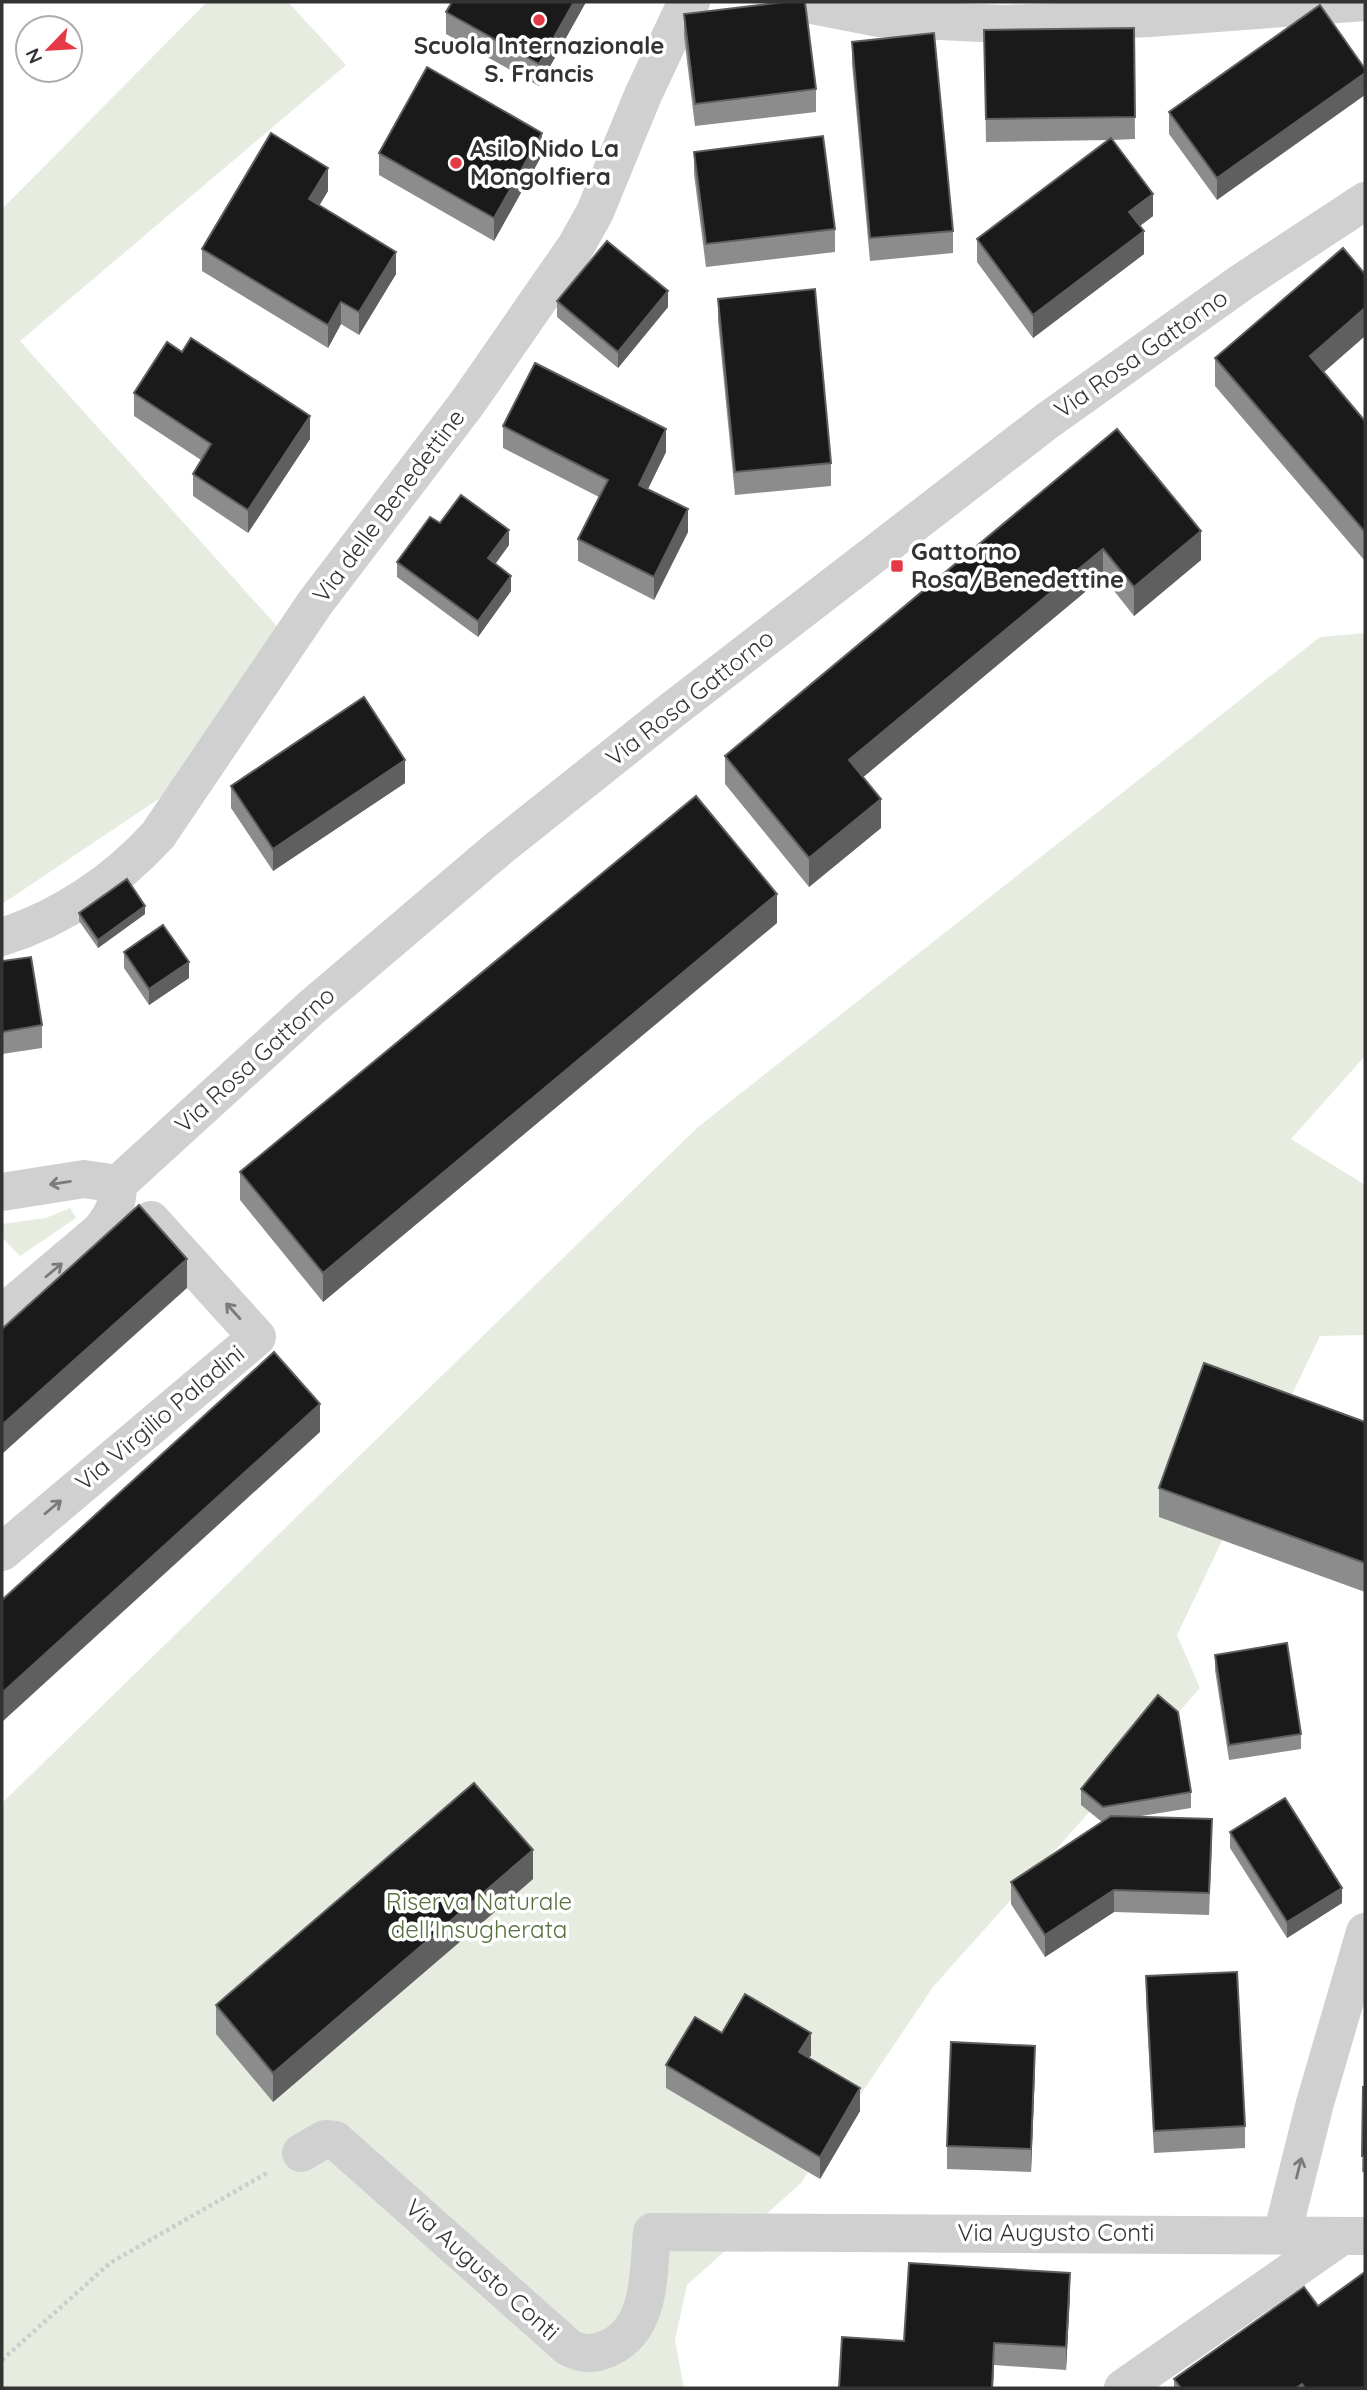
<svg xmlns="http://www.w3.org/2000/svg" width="1367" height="2390" font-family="Quicksand,sans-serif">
  <rect width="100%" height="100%" fill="#fff"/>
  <g fill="#e6ecdf">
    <path d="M207 2H288L346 65 20 341 284 634 175 788 2 904V209Z"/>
    <path d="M1365 633V1056L1291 1139 1365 1185V1335L1320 1336 1177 1635 1200 1688 933 1987 801 2183 687 2285 675 2340 684 2388H2V1803L698 1127 1320 637Z"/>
    <path d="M70 1208 76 1218 20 1256 2 1237V1224L46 1218Z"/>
  </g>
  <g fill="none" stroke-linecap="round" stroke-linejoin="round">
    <path stroke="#cdcdcd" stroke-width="4.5" stroke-dasharray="3.5 3.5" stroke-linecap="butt" d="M2 2360 110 2263 267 2173"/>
    <g stroke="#d0d0d0" stroke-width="38">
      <path d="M797 2 879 18 1002 24 1150 18 1365 2"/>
      <path d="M2 937C62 918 116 881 158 835L315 603 468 402 576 246 595 212 643 95 681 14 691 2"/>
      <path d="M2 1192 84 1179 118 1184"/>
      <path d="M2 1314 100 1231C113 1215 118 1205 118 1184L312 1007 499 848 671 711 1047 421 1242 282 1365 201"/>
      <path d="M2 1552 257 1337 151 1220"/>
      <path d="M301 2153 325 2139 335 2140 568 2347C583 2355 593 2355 609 2348 652 2328 648 2273 652 2232L1365 2236"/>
      <path d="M1282 2235 1315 2103 1365 1932"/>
      <path d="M1123 2388 1342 2236"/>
    </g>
  </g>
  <g fill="#8c8c8c">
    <path d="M452 2H586L539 86 446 34V12Z"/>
    <path d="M684 14 816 89V112L695 126 684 37Z"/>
    <path d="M1134 28 1135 139 1112 140 1153 216 1140 226 1144 254 1033 338 977 262V239L1109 140 986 142 984 30Z"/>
    <path d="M852 42 953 231V253L870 261 852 64Z"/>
    <path d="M1365 69 1217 200 1169 134V112Z"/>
    <path d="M694 152 835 229V252L706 267 694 174Z"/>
    <path d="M379 153 542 155 494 241 379 175Z"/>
    <path d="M328 191 319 206 396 274 359 335 341 324 328 348 202 271V249Z"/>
    <path d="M718 299 831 463V486L735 495 718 321Z"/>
    <path d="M557 301 668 307 618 368 557 317Z"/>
    <path d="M1365 336 1324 372 1365 421V561L1215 386V358Z"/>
    <path d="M134 393 310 439 248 533 193 496V474L201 460 134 416Z"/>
    <path d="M503 426 666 452 648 489 688 532 654 600 578 561V539L599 497 503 448Z"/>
    <path d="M1117 429 1201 560 1134 616 1103 577 863 777 881 828 809 887 725 784V756Z"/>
    <path d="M440 523 509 545 495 564 511 591 478 637 397 577V562Z"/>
    <path d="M405 783 273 871 231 808V786Z"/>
    <path d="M79 913 145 914 98 948 79 921Z"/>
    <path d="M777 923 323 1302 240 1200V1172Z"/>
    <path d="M124 952 189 978 149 1005 124 968Z"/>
    <path d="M2 961 42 1025V1048L2 1054Z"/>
    <path d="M1365 1422V1592L1159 1517V1488Z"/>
    <path d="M1215 1655 1301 1734V1749L1229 1760 1215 1670Z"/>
    <path d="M1081 1789 1191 1792V1808L1135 1817 1212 1842 1209 1915 1114 1912 1045 1957 1011 1904V1882L1102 1822 1081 1805Z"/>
    <path d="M1230 1832 1342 1903 1287 1938 1230 1848Z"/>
    <path d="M533 1879 273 2102 216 2034V2005Z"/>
    <path d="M1146 1976 1245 2126V2148L1154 2153 1146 1999Z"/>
    <path d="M722 2033 811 2055 809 2058 860 2111 820 2179 666 2088V2065Z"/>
    <path d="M1035 2068 1031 2172 947 2169V2146Z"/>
    <path d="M1363 2087H1365V2172H1362Z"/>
    <path d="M1070 2295 1066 2370 994 2365 904 2341Z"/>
    <path d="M1318 2306 1365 2388H1174V2379Z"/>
  </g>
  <g fill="#5f5f5f">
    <path d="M574 2H586L539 86V64Z"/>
    <path d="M1365 73V95L1217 200V178Z"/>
    <path d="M542 133V155L494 241V218Z"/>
    <path d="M328 168V191L309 222V199Z"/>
    <path d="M1153 194V216L1129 234V212Z"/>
    <path d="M1144 231V254L1033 338V315Z"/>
    <path d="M396 252V274L359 335V312Z"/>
    <path d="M668 291V307L618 368V352Z"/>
    <path d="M341 302V324L328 348V325Z"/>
    <path d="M1365 308V336L1310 384V356Z"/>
    <path d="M310 416V439L248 533V510Z"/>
    <path d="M666 429V452L639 507V485Z"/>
    <path d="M688 509V532L654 600V577Z"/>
    <path d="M509 530V545L488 574V558Z"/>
    <path d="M1201 531V560L1134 616V587Z"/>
    <path d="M1103 549V577L849 789V760Z"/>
    <path d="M511 576V591L478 637V621Z"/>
    <path d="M405 760V783L273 871V849Z"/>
    <path d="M881 799V828L809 887V858Z"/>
    <path d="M777 894V923L323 1302V1273Z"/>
    <path d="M145 906V914L98 948V940Z"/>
    <path d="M189 962V978L149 1005V989Z"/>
    <path d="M187 1259V1288L2 1454V1425Z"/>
    <path d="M320 1404V1432L2 1722V1693Z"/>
    <path d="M533 1850V1879L273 2102V2073Z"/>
    <path d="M1342 1888V1903L1287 1938V1922Z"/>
    <path d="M1114 1890V1912L1045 1957V1935Z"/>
    <path d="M811 2033V2055L799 2075V2052Z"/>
    <path d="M1035 2046V2068L1031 2172V2149Z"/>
    <path d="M860 2088V2111L820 2179V2157Z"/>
    <path d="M1070 2273V2295L1066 2370V2347Z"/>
    <path d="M994 2343V2365L993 2388H992Z"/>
  </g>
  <g fill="#1a1a1a" stroke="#5f5f5f" stroke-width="2">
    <path d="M452 2H574L539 64 446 12Z"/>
    <path d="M785 2H805L816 89 695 104 684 14Z"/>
    <path d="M1320 5 1365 69V73L1217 178 1169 112Z"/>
    <path d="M1134 28 1135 117 986 119 984 30Z"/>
    <path d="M934 33 953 231 870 238 852 42Z"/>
    <path d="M427 67 542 133 494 218 379 153Z"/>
    <path d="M271 133 328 168 309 199 396 252 359 312 341 302 328 325 202 249Z"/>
    <path d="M823 136 835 229 706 244 694 152Z"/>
    <path d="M1111 138 1153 194 1129 212 1144 231 1033 315 977 239Z"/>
    <path d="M607 241 668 291 618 352 557 301Z"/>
    <path d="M1343 248 1365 274V308L1310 356 1365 421V532L1215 358Z"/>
    <path d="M815 289 831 463 735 472 718 299Z"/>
    <path d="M191 338 310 416 248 510 193 474 211 444 134 393 167 342 182 352Z"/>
    <path d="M535 363 666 429 639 485 688 509 654 577 578 539 608 480 503 426Z"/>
    <path d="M1117 429 1201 531 1134 587 1103 549 849 760 881 799 809 858 725 756Z"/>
    <path d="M461 495 509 530 488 558 511 576 478 621 397 562 430 517 440 523Z"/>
    <path d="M364 697 405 760 273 849 231 786Z"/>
    <path d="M696 796 777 894 323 1273 240 1172Z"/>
    <path d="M127 879 145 906 98 940 79 913Z"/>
    <path d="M163 925 189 962 149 989 124 952Z"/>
    <path d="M31 957 42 1025 2 1032V961Z"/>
    <path d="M139 1205 187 1259 2 1425V1329Z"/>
    <path d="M274 1352 320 1404 2 1693V1600Z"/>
    <path d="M1204 1363 1365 1422V1563L1159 1488Z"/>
    <path d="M1287 1643 1301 1734 1229 1745 1215 1655Z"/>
    <path d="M1158 1695 1178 1712 1191 1792 1103 1807 1081 1789Z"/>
    <path d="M474 1783 533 1850 273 2073 216 2005Z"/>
    <path d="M1285 1798 1342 1888 1287 1922 1230 1832Z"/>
    <path d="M1111 1816 1212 1819 1209 1893 1114 1890 1045 1935 1011 1882Z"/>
    <path d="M1237 1972 1245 2126 1154 2131 1146 1976Z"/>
    <path d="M745 1994 811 2033 799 2052 860 2088 820 2157 666 2065 695 2017 722 2033Z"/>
    <path d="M951 2042 1035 2046 1031 2149 947 2146Z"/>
    <path d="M1363 2087H1365V2156H1362Z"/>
    <path d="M909 2263 1070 2273 1066 2347 994 2343 992 2388H839L842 2337 904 2341Z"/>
    <path d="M1365 2272V2388H1305L1302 2384 1296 2388H1181L1174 2379 1304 2287 1318 2306Z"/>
  </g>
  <defs><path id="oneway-shaft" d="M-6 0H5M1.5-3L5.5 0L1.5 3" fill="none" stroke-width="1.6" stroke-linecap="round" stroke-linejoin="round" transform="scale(1.75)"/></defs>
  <g stroke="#7a7a7a">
    <use href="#oneway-shaft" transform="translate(60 1183) rotate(171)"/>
    <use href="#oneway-shaft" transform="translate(54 1270) rotate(-40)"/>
    <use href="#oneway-shaft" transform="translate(233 1311) rotate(-132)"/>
    <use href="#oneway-shaft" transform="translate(53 1507) rotate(-40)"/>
    <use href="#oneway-shaft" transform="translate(1299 2168) rotate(-76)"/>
  </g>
  <g fill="#e63946" stroke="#fff" stroke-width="2.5">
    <circle cx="539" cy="20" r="7"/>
    <circle cx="456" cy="163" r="7"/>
    <rect x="890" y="559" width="14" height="14" rx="3.5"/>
  </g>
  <g text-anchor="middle" stroke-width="7" stroke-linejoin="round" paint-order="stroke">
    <g font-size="24" font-weight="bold" fill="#333" stroke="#fff" text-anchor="start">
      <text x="539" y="54" text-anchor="middle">Scuola Internazionale<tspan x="539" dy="28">S. Francis</tspan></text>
      <text x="470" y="157">Asilo Nido La<tspan x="470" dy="28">Mongolfiera</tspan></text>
      <text x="911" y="560">Gattorno<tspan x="911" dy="28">Rosa/Benedettine</tspan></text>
    </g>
    <g font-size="24" fill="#333" stroke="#fff">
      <text transform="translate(1141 354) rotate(-35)" y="8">Via Rosa Gattorno</text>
      <text transform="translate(389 506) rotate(-53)" y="8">Via delle Benedettine</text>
      <text transform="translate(690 698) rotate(-38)" y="8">Via Rosa Gattorno</text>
      <text transform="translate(255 1060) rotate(-42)" y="8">Via Rosa Gattorno</text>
      <text transform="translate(160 1418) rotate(-40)" y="8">Via Virgilio Paladini</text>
      <text x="1056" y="2241">Via Augusto Conti</text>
      <text transform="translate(482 2270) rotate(42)" y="8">Via Augusto Conti</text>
    </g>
    <g font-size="24" fill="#56703f" stroke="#fff">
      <text x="479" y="1910">Riserva Naturale<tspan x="479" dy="28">dell'Insugherata</tspan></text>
    </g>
  </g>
  <rect width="1367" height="2390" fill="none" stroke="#333333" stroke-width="7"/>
  <g transform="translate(49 49) rotate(245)"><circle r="33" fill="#ffffff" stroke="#adadad" stroke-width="2"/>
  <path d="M0-5L12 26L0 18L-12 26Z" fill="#e63946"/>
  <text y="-10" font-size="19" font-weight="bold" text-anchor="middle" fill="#333333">N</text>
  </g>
</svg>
